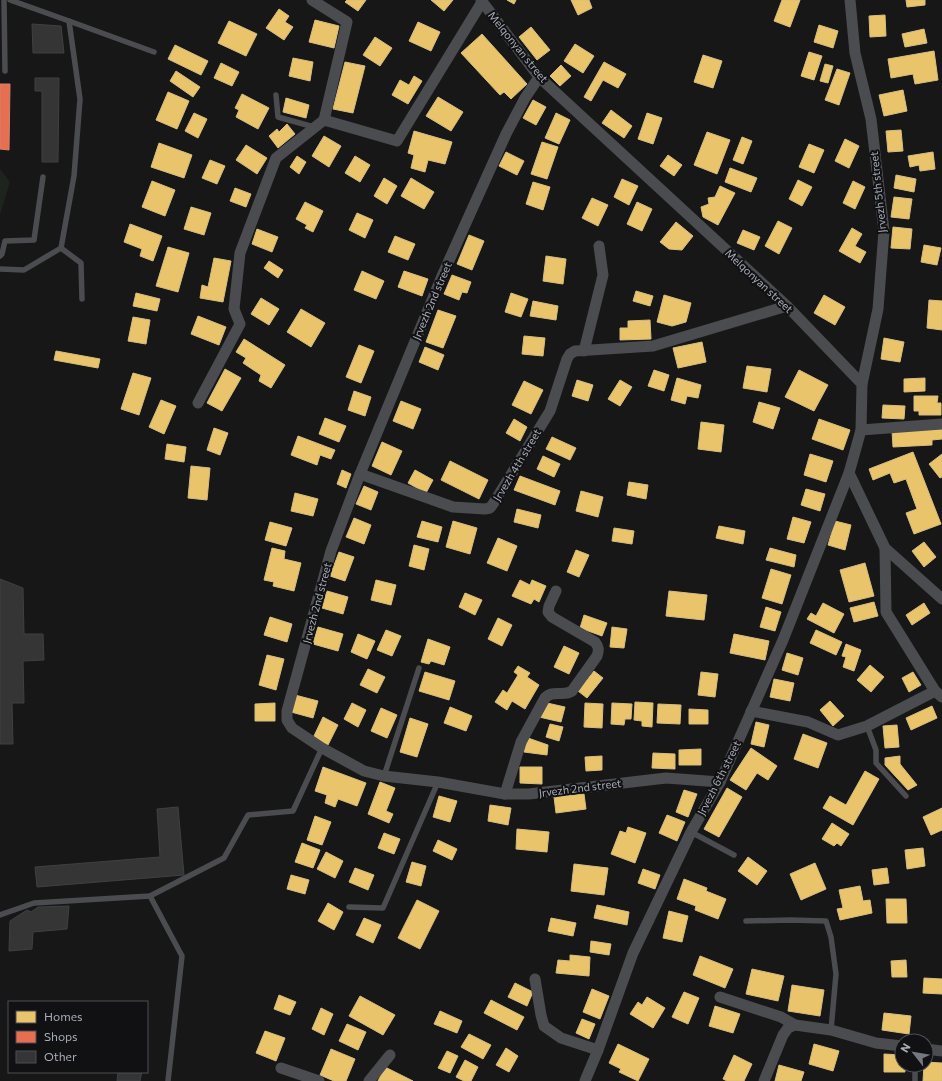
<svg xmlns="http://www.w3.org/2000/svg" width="942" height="1081" font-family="Commissioner,sans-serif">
  <rect width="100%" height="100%" fill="#171717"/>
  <path fill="#1d241e" d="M0 169 10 182 0 215Z"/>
  <g fill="#e9c46a" stroke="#d6bd81">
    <path d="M347 0H366L358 11 345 2Z"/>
    <path d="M431 0H453L444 11Z"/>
    <path d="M507 0H516L514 4Z"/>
    <path d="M571 0H589L592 8 578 15Z"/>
    <path d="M782 0H800L790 27 774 21Z"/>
    <path d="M906 0H925V5L907 7Z"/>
    <path d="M279 9 289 16 285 22 293 27 284 40 266 28Z"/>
    <path d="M885 15 886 36 870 37 869 16Z"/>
    <path d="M315 20 339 26 334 48 309 42Z"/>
    <path d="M229 21 257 34 246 56 218 43Z"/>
    <path d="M418 22 440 32 431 51 409 41Z"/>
    <path d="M819 25 838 31 833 48 814 42Z"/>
    <path d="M531 27 550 50 537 60 519 37Z"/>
    <path d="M924 29 927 43 905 47 902 34Z"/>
    <path d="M482 34 527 84 511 99 504 92 500 95 461 53Z"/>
    <path d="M375 37 392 48 380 66 363 55Z"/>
    <path d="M575 44 594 56 583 73 564 61Z"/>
    <path d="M175 45 208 61 201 75 168 59Z"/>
    <path d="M934 51 938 80 915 84 913 74 891 78 888 59Z"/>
    <path d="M809 52 822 56 814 80 801 76Z"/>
    <path d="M703 55 722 61 713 88 694 82Z"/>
    <path d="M293 58 313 62 310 81 289 76Z"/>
    <path d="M345 62 365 66 353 113 333 109Z"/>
    <path d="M604 62 626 74 618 88 603 80 591 101 584 97Z"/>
    <path d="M221 63 239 72 232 86 214 78Z"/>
    <path d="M825 64 833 66 828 83 820 81Z"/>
    <path d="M561 65 571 76 560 86 550 76Z"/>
    <path d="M837 69 850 73 839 105 825 100Z"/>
    <path d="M176 71 200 87 193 97 170 81Z"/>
    <path d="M414 76 422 81 408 104 392 95 400 80 409 85Z"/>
    <path d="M903 90 907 111 884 116 879 95Z"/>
    <path d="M168 92 189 101 177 129 156 120Z"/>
    <path d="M242 94 269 108 258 129 236 117 239 110 235 108Z"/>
    <path d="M438 97 463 112 451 131 426 116Z"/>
    <path d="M286 98 309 105 306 118 283 112Z"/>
    <path d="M533 100 546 107 536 125 523 118Z"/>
    <path d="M611 110 632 126 624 138 602 123Z"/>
    <path d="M194 113 207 119 198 138 185 131Z"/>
    <path d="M556 113 570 120 559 144 545 138Z"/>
    <path d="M647 113 662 118 653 144 638 139Z"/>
    <path d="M287 124 295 134 278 148 269 136 277 129 279 132Z"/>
    <path d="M901 130 903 151 888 152 886 131Z"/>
    <path d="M414 131 452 142 445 164 428 160 425 172 411 168 414 155 408 153Z"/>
    <path d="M707 132 730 140 717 174 694 165Z"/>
    <path d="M324 136 341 146 329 167 312 156Z"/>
    <path d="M742 137 752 141 743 164 733 160Z"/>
    <path d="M845 139 859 146 849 168 835 161Z"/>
    <path d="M542 142 558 147 547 179 531 174Z"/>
    <path d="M159 143 192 155 184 178 151 167Z"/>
    <path d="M809 144 824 150 814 173 799 167Z"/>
    <path d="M246 145 267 158 257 174 236 160Z"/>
    <path d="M506 152 524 161 517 175 499 166Z"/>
    <path d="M933 152 935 169 920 171 919 165 910 167 908 156Z"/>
    <path d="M668 155 682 165 674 176 660 166Z"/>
    <path d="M297 156 306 162 299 174 290 167Z"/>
    <path d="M355 156 370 165 360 182 345 173Z"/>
    <path d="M210 160 225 166 217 184 202 178Z"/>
    <path d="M730 168 757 178 751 192 725 182Z"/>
    <path d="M896 175 916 179 914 192 894 188Z"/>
    <path d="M384 178 397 186 387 204 374 196Z"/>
    <path d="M411 178 434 192 424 209 401 196Z"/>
    <path d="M622 179 638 186 629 205 614 197Z"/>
    <path d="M798 180 812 187 802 206 789 199Z"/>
    <path d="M152 181 175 190 165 216 142 207Z"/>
    <path d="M853 181 865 187 855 209 843 203Z"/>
    <path d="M533 182 550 187 543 210 526 204Z"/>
    <path d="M720 186 735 193 718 225 703 217 701 207 709 204 708 198 715 197Z"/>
    <path d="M235 188 251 194 246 207 230 201Z"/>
    <path d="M894 197 912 199 909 219 891 217Z"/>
    <path d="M592 198 608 205 598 226 582 218Z"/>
    <path d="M305 202 323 211 313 232 305 228 307 225 296 219Z"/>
    <path d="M637 202 652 209 642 231 627 224Z"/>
    <path d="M191 207 211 213 204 235 184 229Z"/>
    <path d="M357 213 373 220 365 238 349 230Z"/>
    <path d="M778 221 792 228 779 254 765 246Z"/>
    <path d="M676 222 693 236 682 250 669 249 660 242Z"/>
    <path d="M130 224 162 236 153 261 140 256 142 249 124 242Z"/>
    <path d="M893 227 912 229 910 249 891 248Z"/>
    <path d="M852 228 862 234 855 246 866 252 860 263 839 251Z"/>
    <path d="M257 229 278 237 272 252 252 244Z"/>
    <path d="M743 230 760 237 754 250 737 243Z"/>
    <path d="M469 235 484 241 472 270 457 264Z"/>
    <path d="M395 236 415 244 408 260 388 252Z"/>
    <path d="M924 245 941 248 937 265 921 262Z"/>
    <path d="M168 247 189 253 178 292 156 286Z"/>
    <path d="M546 256 566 259 563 284 543 281Z"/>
    <path d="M214 258 231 261 223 302 200 298 202 285 208 287Z"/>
    <path d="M269 261 283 270 278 278 264 268Z"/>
    <path d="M362 271 384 281 376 299 354 290Z"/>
    <path d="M404 271 428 279 422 296 398 287Z"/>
    <path d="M452 275 471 282 467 293 462 292 459 300 444 294Z"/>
    <path d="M636 291 653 296 650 306 633 301Z"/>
    <path d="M136 293 160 299 157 311 133 306Z"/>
    <path d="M511 293 528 299 521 317 505 312Z"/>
    <path d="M664 295 691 303 686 322 672 326 657 322Z"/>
    <path d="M824 295 845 307 835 325 814 313Z"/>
    <path d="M261 298 279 309 269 325 251 314Z"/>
    <path d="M929 300 942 301V330L927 328Z"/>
    <path d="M533 301 558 306 556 320 530 316Z"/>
    <path d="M301 309 325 323 311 347 287 332Z"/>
    <path d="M438 310 456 316 443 348 426 342Z"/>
    <path d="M198 316 226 327 219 345 191 334Z"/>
    <path d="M133 317 150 320 146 344 128 341Z"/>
    <path d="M650 320 651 339 620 340V328H628V321Z"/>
    <path d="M524 336 545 338 543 356 522 354Z"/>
    <path d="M884 338 904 342 900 362 881 359Z"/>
    <path d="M244 339 285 365 271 388 259 381 261 375 243 363 246 358 236 352Z"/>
    <path d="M702 342 706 362 678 368 673 348Z"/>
    <path d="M359 345 374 351 361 383 346 377Z"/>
    <path d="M425 347 444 355 438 370 419 362Z"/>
    <path d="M56 351 100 359 98 368 54 360Z"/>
    <path d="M747 366 771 369 767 392 743 388Z"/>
    <path d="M225 369 241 378 222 411 207 403Z"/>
    <path d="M654 370 669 375 664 391 648 386Z"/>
    <path d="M799 370 828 385 814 411 785 397Z"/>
    <path d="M133 373 151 378 139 415 121 409Z"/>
    <path d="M677 378 701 385 698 398 687 396 685 404 671 400Z"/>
    <path d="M925 378V391L904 392V379Z"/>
    <path d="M577 380 593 385 588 401 572 396Z"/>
    <path d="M620 380 632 387 620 406 608 399Z"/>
    <path d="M524 381 543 390 531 414 512 405Z"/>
    <path d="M354 391 371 397 365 416 348 410Z"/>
    <path d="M914 396H938L937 403H941V415H919V411H914Z"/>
    <path d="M161 400 176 406 164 434 149 427Z"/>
    <path d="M401 401 421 409 413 429 393 421Z"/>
    <path d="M759 402 780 408 773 429 753 422Z"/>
    <path d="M883 405 905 406 904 419 882 418Z"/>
    <path d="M325 418 346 426 339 442 319 434Z"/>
    <path d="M514 419 527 427 520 441 506 433Z"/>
    <path d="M819 419 850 430 843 450 812 439Z"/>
    <path d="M701 422 724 425 721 452 698 449Z"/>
    <path d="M214 428 228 433 220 455 207 450Z"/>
    <path d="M942 428V439L932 440V445L893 447 892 431Z"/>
    <path d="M298 436 335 450 331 459 320 455 317 465 291 455Z"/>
    <path d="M552 437 576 448 570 460 546 449Z"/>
    <path d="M382 442 402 451 391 475 372 466Z"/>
    <path d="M167 444 186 447 184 462 165 459Z"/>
    <path d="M913 452 941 524 914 534 906 513 917 509 906 479 894 483 890 473 873 480 869 469Z"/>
    <path d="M810 454 833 461 826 482 804 475Z"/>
    <path d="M942 454V477L940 478 929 464Z"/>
    <path d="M543 456 560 464 554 477 537 469Z"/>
    <path d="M450 461 488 480 479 499 441 480Z"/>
    <path d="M191 466 210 468 207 500 188 498Z"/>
    <path d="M342 470 351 474 346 488 337 484Z"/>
    <path d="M415 470 433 480 426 493 408 483Z"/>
    <path d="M520 476 560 491 555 505 514 490Z"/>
    <path d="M629 482 648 485 646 499 627 495Z"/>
    <path d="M364 486 378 492 371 510 356 504Z"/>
    <path d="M806 489 825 494 820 511 801 505Z"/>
    <path d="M581 491 603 497 598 517 576 511Z"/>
    <path d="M295 493 318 499 313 516 291 511Z"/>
    <path d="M517 509 541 515 538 528 514 522Z"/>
    <path d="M793 517 811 522 804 543 787 539Z"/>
    <path d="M354 518 371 525 364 544 346 537Z"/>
    <path d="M422 521 442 527 438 542 417 537Z"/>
    <path d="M453 521 477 528 470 554 446 547Z"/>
    <path d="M835 521 851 525 845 550 828 545Z"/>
    <path d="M270 522 292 528 286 546 265 540Z"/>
    <path d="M719 526 745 531 743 544 716 538Z"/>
    <path d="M614 528 634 531 632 544 612 541Z"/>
    <path d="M498 538 517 546 507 571 487 563Z"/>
    <path d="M924 542 936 557 924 567 912 551Z"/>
    <path d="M414 545 429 549 424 570 409 566Z"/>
    <path d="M272 548 285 551 284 559 301 563 294 591 273 586 274 582 264 580Z"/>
    <path d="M770 548 796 555 794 567 766 560Z"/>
    <path d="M576 550 589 555 579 577 567 572Z"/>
    <path d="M339 552 354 557 345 581 330 576Z"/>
    <path d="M865 563 874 596 849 602 840 570Z"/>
    <path d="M771 569 791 575 782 604 762 598Z"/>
    <path d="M376 580 396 585 391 605 371 600Z"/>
    <path d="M520 580 530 585 532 580 546 586 539 602 534 599 531 604 512 596Z"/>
    <path d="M327 591 348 597 343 614 322 608Z"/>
    <path d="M669 591 707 595 704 620 666 616Z"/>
    <path d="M465 593 482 600 475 615 459 607Z"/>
    <path d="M874 602 878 616 854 622 850 608Z"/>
    <path d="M823 603 844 614 834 633 807 619 811 613 816 616Z"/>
    <path d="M924 603 930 613 912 625 906 615Z"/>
    <path d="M766 607 781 612 775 631 760 627Z"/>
    <path d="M584 615 607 623 602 636 580 628Z"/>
    <path d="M270 617 292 624 287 642 264 635Z"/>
    <path d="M498 618 512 625 502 646 488 639Z"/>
    <path d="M318 627 343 634 338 651 313 644Z"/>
    <path d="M612 627 627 629 624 648 610 647Z"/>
    <path d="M386 630 401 636 392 656 377 650Z"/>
    <path d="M816 630 842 642 836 655 810 643Z"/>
    <path d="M358 634 375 641 367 659 351 652Z"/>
    <path d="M734 634 769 641 765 660 730 653Z"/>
    <path d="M428 639 450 647 444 665 431 661 429 664 421 662Z"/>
    <path d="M846 644 861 650 854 671 843 667 846 657 842 656Z"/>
    <path d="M564 646 579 653 569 674 554 667Z"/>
    <path d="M787 653 803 658 798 675 782 670Z"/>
    <path d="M267 655 284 659 276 690 259 685Z"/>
    <path d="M870 665 884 677 871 692 857 680Z"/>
    <path d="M518 666 530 673 527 677 539 685 525 709 512 701 507 710 495 702 503 690 507 693 518 675 514 672Z"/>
    <path d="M368 669 385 677 377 693 360 685Z"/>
    <path d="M594 671 603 678 587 698 578 691Z"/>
    <path d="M425 672 455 681 449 700 419 691Z"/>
    <path d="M701 672 718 674 715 697 698 695Z"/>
    <path d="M913 672 921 685 909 692 902 678Z"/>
    <path d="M774 679 794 683 790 701 770 697Z"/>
    <path d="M295 695 318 701 313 718 291 712Z"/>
    <path d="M830 701 844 716 833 726 820 710Z"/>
    <path d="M635 702 653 703 652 727 642 726V721L634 720Z"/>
    <path d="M275 703V721H255V704Z"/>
    <path d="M352 703 366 710 358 727 344 719Z"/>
    <path d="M547 703 565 707 561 722 539 717Z"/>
    <path d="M585 703 603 704 602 728 584 727Z"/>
    <path d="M612 703 632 704 631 719H625L624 725 611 724Z"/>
    <path d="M658 704 681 705 680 724 657 723Z"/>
    <path d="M932 706 937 718 911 730 906 718Z"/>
    <path d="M450 707 472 716 466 731 444 723Z"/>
    <path d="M381 708 397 715 387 738 371 731Z"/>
    <path d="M689 709 708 710V724H689Z"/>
    <path d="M323 717 338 725 328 745 313 738Z"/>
    <path d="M410 718 428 724 417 757 400 752Z"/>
    <path d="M756 722 769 725 764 747 751 744Z"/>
    <path d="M550 724 563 727 559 741 546 737Z"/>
    <path d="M897 725 899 747 885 748 883 726Z"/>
    <path d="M803 734 827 743 818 768 794 759Z"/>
    <path d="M528 738 548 745 547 755 524 752Z"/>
    <path d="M751 748 777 766 768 780 757 773 746 790 730 780Z"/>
    <path d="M701 749V765H679V750Z"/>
    <path d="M653 753 675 754V769L652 768Z"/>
    <path d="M602 756V770L586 771 585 757Z"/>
    <path d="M900 756V764L917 785 908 790 885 765V758Z"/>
    <path d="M323 767 366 783 357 806 338 799 335 807 325 803 327 795 315 791Z"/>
    <path d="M520 767H542V784L520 783Z"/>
    <path d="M865 771 879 779 853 825 823 808 830 796 846 805Z"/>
    <path d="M380 782 395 788 386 811 393 814 389 823 368 814Z"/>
    <path d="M727 788 742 797 719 837 704 829Z"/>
    <path d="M684 790 697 794 688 817 676 812Z"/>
    <path d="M584 794 586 809 556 813 554 797Z"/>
    <path d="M439 796 457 801 450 822 433 817Z"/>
    <path d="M490 805 511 808 508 825 488 821Z"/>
    <path d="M942 808V830L931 835 923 817Z"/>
    <path d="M667 815 685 822 677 841 659 833Z"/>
    <path d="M315 816 331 822 322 845 307 840Z"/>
    <path d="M832 823 849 834 841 846 837 843 834 846 822 839Z"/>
    <path d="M628 827 646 833 635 863 611 854 620 831 626 833Z"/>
    <path d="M517 829 549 832 547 852 516 849Z"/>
    <path d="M384 833 400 839 394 854 378 848Z"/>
    <path d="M438 840 457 849 452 860 433 851Z"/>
    <path d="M302 843 320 850 313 868 295 862Z"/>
    <path d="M923 848 925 866 907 869 905 850Z"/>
    <path d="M326 852 343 861 335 878 317 869Z"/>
    <path d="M748 857 767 871 757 885 738 871Z"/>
    <path d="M412 862 426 866 421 886 406 882Z"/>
    <path d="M815 863 826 889 801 900 790 874Z"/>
    <path d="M574 864 608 868 604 895 571 891Z"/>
    <path d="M355 868 374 875 368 890 349 882Z"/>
    <path d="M887 868 889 883 874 885 872 870Z"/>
    <path d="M643 869 660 875 655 889 638 883Z"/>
    <path d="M291 875 309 880 305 894 287 889Z"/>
    <path d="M684 879 707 888 706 891 726 899 718 919 695 910 696 906 677 899Z"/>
    <path d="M860 886 863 901 870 900 872 913 840 920 837 909 843 908 839 890Z"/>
    <path d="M886 899H906L907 923H887Z"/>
    <path d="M417 900 439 911 420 949 398 938Z"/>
    <path d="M328 903 343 912 334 930 318 921Z"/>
    <path d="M597 905 629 912 627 925 594 918Z"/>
    <path d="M669 911 688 916 682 942 663 938Z"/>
    <path d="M364 918 381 925 373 943 356 935Z"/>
    <path d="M551 918 576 923 573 936 548 931Z"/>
    <path d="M591 941 611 944 609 955 590 952Z"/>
    <path d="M570 955 590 957 589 976 556 973 558 960 570 961Z"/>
    <path d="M700 956 733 969 725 988 693 975Z"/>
    <path d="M906 960 907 977H892L891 961Z"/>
    <path d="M752 969 784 976 778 1001 746 994Z"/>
    <path d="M924 978 942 979V994L923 993Z"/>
    <path d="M515 983 533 992 527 1006 508 997Z"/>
    <path d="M792 985 824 990 820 1016 788 1011Z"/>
    <path d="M592 989 609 996 600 1019 583 1012Z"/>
    <path d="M684 992 699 998 688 1024 672 1017Z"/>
    <path d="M279 995 296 1002 290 1015 274 1009Z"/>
    <path d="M360 996 395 1015 383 1035 349 1016Z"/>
    <path d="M647 997 665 1008 653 1028 630 1014 638 1002 642 1005Z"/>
    <path d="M491 1000 524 1017 517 1030 484 1013Z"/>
    <path d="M715 1006 740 1014 733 1033 709 1026Z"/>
    <path d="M321 1008 333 1014 324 1035 312 1029Z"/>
    <path d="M440 1011 462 1021 457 1033 434 1024Z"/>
    <path d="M884 1013 911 1016 909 1034 882 1030Z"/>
    <path d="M582 1019 595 1024 589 1039 576 1033Z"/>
    <path d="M347 1024 366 1032 358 1050 339 1041Z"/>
    <path d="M265 1031 285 1038 276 1061 256 1053Z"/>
    <path d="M469 1034 491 1045 483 1059 461 1047Z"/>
    <path d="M618 1044 649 1059 638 1081 619 1072 621 1069 609 1063Z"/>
    <path d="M814 1044 839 1051 833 1071 809 1064Z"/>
    <path d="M506 1048 518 1056 509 1072 496 1065Z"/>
    <path d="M331 1049 355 1059 346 1081H334L320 1075Z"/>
    <path d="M447 1051 458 1056 450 1073 438 1068Z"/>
    <path d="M884 1054 902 1055V1065H905V1072H884Z"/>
    <path d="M734 1055 752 1064 744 1081H727L723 1079Z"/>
    <path d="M465 1060 478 1067 471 1081H464L456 1077Z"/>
    <path d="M926 1062 942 1063V1081H923L924 1065H926Z"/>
    <path d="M779 1065 804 1072 801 1081H775Z"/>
    <path d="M385 1067 413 1081H378Z"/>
  </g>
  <path fill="#e76f51" stroke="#d48270" d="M0 84H10L9 150 0 149Z"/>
  <g fill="#353536" stroke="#3f4043">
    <path d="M32 24 61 26 64 53H33Z"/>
    <path d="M35 78H59L58 162H42V91H35Z"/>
    <path d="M0 579 23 588 24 634H43L44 660 23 661 24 703H12L13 744H0Z"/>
    <path d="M178 807 184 875 37 887 35 867 160 857 157 809Z"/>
    <path d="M69 906 67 929 33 932 32 949 9 951 10 921 27 910 31 912 38 907Z"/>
    <path d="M118 1072H142L140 1081H117Z"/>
  </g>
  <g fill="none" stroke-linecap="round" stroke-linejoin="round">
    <g stroke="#4b4c50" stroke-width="5.5">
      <path d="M4 0 5 71"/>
      <path d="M10 0 69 21 80 99 74 176 61 248 81 263 82 299"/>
      <path d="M69 21 154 52"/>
      <path d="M276 95 278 117 314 127"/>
      <path d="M0 256 2 254 5 241 34 240 43 177"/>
      <path d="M0 269 24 270 61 248"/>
      <path d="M867 726 876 750V763L906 796"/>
      <path d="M384 776 419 668"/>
      <path d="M691 832 734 855"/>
      <path d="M150 896 182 956 168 1081"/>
      <path d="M349 907 383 908 438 782"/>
      <path d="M0 915 34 903 150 896 224 858 248 815 293 811 322 748"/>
      <path d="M746 921 790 920 826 921 831 937 836 974 831 1030"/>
      <path d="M915 1081V1065"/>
    </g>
    <g stroke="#4b4c50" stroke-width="11">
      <path d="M312 0 347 22 324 120"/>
      <path d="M481 0 539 77 787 306 862 384"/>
      <path d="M539 77 525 98 506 134 442 276 360 474 331 551 287 711V720L292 728 322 748 364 771 384 776 438 782 505 794H529L666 778 720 782"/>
      <path d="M584 351 603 275 599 246"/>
      <path d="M198 403 240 324 234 309 240 253 276 158 324 120 397 141 482 2"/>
      <path d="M861 430 942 424"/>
      <path d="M849 473 885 548 942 599"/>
      <path d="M360 474 453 507 485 509 490 508 493 504 550 411 567 359 570 354 575 351 653 346 787 306"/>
      <path d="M885 548 886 612 935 691 942 697"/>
      <path d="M751 711 808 722 838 735 867 726 935 691"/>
      <path d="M505 794 521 742 545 698C552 689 564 697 572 691L597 656C599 650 599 647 595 642L552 617 548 612 549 606 556 591"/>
      <path d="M535 979 541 1015 544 1026 561 1038 598 1050"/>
      <path d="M720 997 781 1017 795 1025"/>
      <path d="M926 1049 942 1051"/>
      <path d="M281 1068 319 1081"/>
      <path d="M369 1081 390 1055"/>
      <path d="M585 1081 598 1050 633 953 691 832 720 782 783 640 849 473 861 430 862 384 878 309 884 231 871 119 855 53 850 0"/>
      <path d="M764 1081 783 1035 788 1028 795 1025 831 1030 876 1043 902 1046"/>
    </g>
  </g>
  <g text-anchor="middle" stroke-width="4" stroke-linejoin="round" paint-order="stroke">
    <g font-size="11" fill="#a8adb8" stroke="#111113">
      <text transform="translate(518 47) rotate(51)" y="4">Melqonyan street</text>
      <text transform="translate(878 192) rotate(-96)" y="4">Jrvezh 5th street</text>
      <text transform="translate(759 281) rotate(43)" y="4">Melqonyan street</text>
      <text transform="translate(432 301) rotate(-67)" y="4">Jrvezh 2nd street</text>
      <text transform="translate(517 465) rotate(-59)" y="4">Jrvezh 4th street</text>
      <text transform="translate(317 603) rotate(-75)" y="4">Jrvezh 2nd street</text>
      <text transform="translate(719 778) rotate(-63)" y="4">Jrvezh 6th street</text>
      <text transform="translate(580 788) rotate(-7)" y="4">Jrvezh 2nd street</text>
    </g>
  </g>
  <rect x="8" y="1001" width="140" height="72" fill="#111113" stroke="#4d4f55"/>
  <rect x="16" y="1011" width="20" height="12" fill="#e9c46a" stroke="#4d4f55"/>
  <text x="44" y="1021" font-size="12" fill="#a8adb8">Homes</text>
  <rect x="16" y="1031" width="20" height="12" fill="#e76f51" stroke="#4d4f55"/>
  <text x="44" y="1041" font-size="12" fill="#a8adb8">Shops</text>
  <rect x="16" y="1051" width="20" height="12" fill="#353536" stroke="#4d4f55"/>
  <text x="44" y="1061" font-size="12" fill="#a8adb8">Other</text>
  <g transform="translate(914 1053) rotate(301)"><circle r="19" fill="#111113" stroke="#4d4f55"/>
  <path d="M0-3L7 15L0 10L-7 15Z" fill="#757880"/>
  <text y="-6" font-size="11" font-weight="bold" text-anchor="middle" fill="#a8adb8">N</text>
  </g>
</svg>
